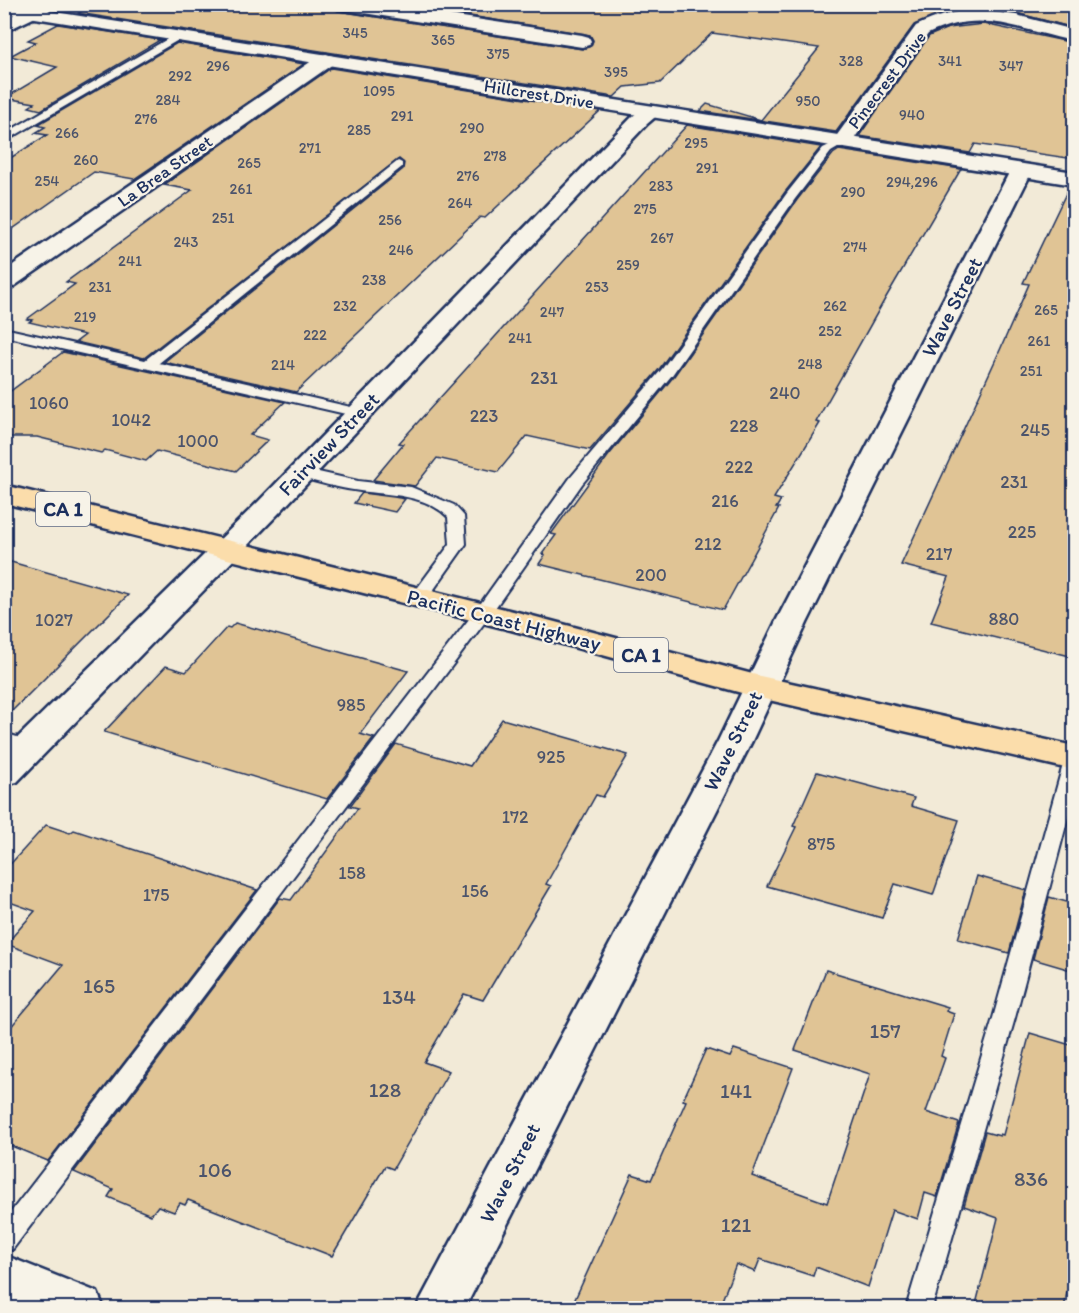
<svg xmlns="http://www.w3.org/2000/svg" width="1079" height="1313" font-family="Itim,sans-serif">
  <rect width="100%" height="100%" fill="#f2ead7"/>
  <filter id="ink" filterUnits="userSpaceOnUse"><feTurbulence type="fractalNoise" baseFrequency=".0167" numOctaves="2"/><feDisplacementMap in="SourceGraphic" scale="12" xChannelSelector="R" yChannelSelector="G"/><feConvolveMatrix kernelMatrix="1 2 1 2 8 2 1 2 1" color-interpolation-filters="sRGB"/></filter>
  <g filter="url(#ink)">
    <g fill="#e0c495" stroke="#1b2f5e" stroke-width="1.5">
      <path d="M94 4H327L338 11 582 49 591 46 593 40 590 35 395 4H945L951 11 914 25 836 132 700 111 707 104 761 120 819 48 712 33 660 83 625 87 614 97 78 13Z"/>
      <path d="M962 4H1074V28L1016 13 977 8 966 9Z"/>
      <path d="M58 24 160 40 41 110 29 107 35 103 5 98 57 67 10 56 36 42 28 40Z"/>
      <path d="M984 24 1074 43V159L975 144 970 153 859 136 929 36 948 28Z"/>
      <path d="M177 43 304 64 134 179 94 172 4 235V162L47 135 35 133 45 127 37 125Z"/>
      <path d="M331 68 600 111 485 218 480 217 296 392 164 362 403 169 404 163 399 159 144 358 76 342 85 335 29 322 32 320 27 319 75 284 66 282 192 190 164 185Z"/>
      <path d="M687 125 821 147 785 192 660 368 590 450 527 436 498 472 437 458 415 486 373 480 403 444 399 443Z"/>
      <path d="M839 150 961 169 885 299 816 422 820 423 774 498 781 500 776 508H779L723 610 539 564 545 555 542 554 556 535 551 534 609 455 674 376 797 200 833 154Z"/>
      <path d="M1069 187H1074V657L931 622 949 577 901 565 1000 350 1029 284 1023 283Z"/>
      <path d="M63 352 285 402 250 435 268 440 236 471 157 451 146 461 105 450 101 453 37 437H4V396Z"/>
      <path d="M362 493 394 497 405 499 395 512 354 503Z"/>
      <path d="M4 560 128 595 4 719Z"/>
      <path d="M235 623 408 671 360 734 374 738 327 799 104 732 166 666 186 672 227 627 230 628Z"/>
      <path d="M502 719 628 755 603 797 596 795 546 884 551 886 483 1000 464 994 424 1062 449 1071 393 1169 385 1166 332 1256 188 1200 185 1205 180 1203 174 1212 158 1206 151 1215 108 1197 113 1189 74 1172 280 898 291 900 358 808 350 806 396 744 470 766Z"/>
      <path d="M817 772 914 798 911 806 959 820 933 895 895 884 882 918 767 886 796 827 793 826Z"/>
      <path d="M46 825 70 833 74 830 257 890 48 1161 4 1143V1035L63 965 6 944 35 911 4 900V871Z"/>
      <path d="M977 876 1026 890 1009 953 958 939Z"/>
      <path d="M1049 897 1074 904V971L1033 959Z"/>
      <path d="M826 970 948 1007 946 1011 954 1014 941 1056 945 1058 926 1112 959 1123 937 1197 925 1193 918 1219 892 1210 868 1287 816 1267 813 1276 760 1259 755 1272 736 1264 719 1308H571L632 1174 651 1180 686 1101 683 1100 706 1049 730 1057 734 1049 793 1068 752 1176 827 1203 870 1074 795 1050Z"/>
      <path d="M1030 1033 1074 1046V1257L1064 1308H975L998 1218 964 1206 985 1132 1000 1136V1134L1003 1135Z"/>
    </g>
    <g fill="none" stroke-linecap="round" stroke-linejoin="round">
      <g stroke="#1b2f5e" stroke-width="4">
        <g id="lane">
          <path d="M947 4H958L966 12 958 14Z"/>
          <path d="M176 34 185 36 4 142V134Z"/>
          <path d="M842 139 848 142 831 152 795 199 672 375 582 484 488 618 13 1249 4 1252V1221L476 610 570 478 662 369 787 193 823 148Z"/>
          <path d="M398 161 402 163V167L159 363 364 410 366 413 364 416 359 417 4 336V328L145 360Z"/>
          <path d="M301 468 358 481 411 487 454 505 464 516 466 544 425 602H413L410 598 450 544 448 517C425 494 389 495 360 491 338 488 316 482 295 476L293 473Z"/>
          <path d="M4 733 37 743 40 748 37 753 30 754 4 746Z"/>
          <path d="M1074 754V795L1015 1018 932 1308H906L993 1018 1064 761 1067 756Z"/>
        </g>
      </g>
      <g stroke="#1b2f5e" stroke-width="5">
        <g id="street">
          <path d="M33 4H57L54 8 4 32V20Z"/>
          <path d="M329 4H377L582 35 589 37 591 41 589 45 582 47 338 9Z"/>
          <path d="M977 10 1016 15 1074 30V41C1021 31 982 7 928 34L849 146 842 148 835 146 832 142 916 26C936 16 955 11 977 10Z"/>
          <path d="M326 54 333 56 336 60 333 64 13 287 4 289V271L319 56Z"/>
          <path d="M651 106 658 108 661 112 647 124 279 513 17 782 4 785V751L259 501 633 116 644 108Z"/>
          <path d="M1021 165 1029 166 1032 171 807 623 752 741 465 1308H416L718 741 775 623 1010 171 1013 166Z"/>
        </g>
      </g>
      <g stroke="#1b2f5e" stroke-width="5">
        <g id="secondary">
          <path d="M4 4 1074 172V185L4 13Z"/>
          <path d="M4 1255 97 1292 104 1308H28L4 1299Z"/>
        </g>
      </g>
      <g stroke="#1b2f5e" stroke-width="5">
        <path id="highway" d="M4 485 521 613 760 676 1074 746V770L760 698 511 630 4 503Z"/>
      </g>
      <use href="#lane" fill="#f7f3e8" fill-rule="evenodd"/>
      <use href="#street" fill="#f7f3e8" fill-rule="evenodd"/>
      <use href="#secondary" fill="#f7f3e8" fill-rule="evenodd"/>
      <use href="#highway" fill="#fbddab" fill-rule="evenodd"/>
    </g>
  </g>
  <g text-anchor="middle" stroke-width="4.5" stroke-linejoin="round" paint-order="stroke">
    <g font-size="15" fill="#4c546c">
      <text x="355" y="38">345</text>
      <text x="443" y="45">365</text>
      <text x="498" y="59">375</text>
      <text x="851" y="66">328</text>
      <text x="950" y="66">341</text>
      <text x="218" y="71">296</text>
      <text x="1011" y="71">347</text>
      <text x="616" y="77">395</text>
      <text x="180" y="81">292</text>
      <text x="379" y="96">1095</text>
      <text x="168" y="105">284</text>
      <text x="808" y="106">950</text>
      <text x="912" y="120">940</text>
      <text x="402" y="121">291</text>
      <text x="146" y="124">276</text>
      <text x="472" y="133">290</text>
      <text x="359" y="135">285</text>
      <text x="67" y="138">266</text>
      <text x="696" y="148">295</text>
      <text x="310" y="153">271</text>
      <text x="495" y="161">278</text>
      <text x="86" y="165">260</text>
      <text x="249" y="168">265</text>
      <text x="707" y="173">291</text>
      <text x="468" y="181">276</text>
      <text x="47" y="186">254</text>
      <text x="912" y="187">294,296</text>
      <text x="661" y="191">283</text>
      <text x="241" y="194">261</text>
      <text x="853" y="197">290</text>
      <text x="460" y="208">264</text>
      <text x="645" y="214">275</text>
      <text x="223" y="223">251</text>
      <text x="390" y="225">256</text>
      <text x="662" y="243">267</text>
      <text x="186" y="247">243</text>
      <text x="855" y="252">274</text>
      <text x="401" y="255">246</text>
      <text x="130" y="266">241</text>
      <text x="628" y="270">259</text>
      <text x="374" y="285">238</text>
      <text x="100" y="292">231</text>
      <text x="597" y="292">253</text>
      <text x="345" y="311">232</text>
      <text x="835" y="311">262</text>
      <text x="1046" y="315">265</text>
      <text x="552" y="317">247</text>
      <text x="85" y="322">219</text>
      <text x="830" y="336">252</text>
      <text x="315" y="340">222</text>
      <text x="520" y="343">241</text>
      <text x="1039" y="346">261</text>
      <text x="810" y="369">248</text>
      <text x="283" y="370">214</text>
      <text x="1031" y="376">251</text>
    </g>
    <g font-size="18" fill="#1b2f5e" stroke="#f7f3e8">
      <text transform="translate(887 80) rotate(-53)" y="6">Pinecrest Drive</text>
      <text transform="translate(539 94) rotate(9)" y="6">Hillcrest Drive</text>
      <text transform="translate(165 171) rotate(-35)" y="6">La Brea Street</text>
    </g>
    <g font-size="18" fill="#4c546c">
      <text x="544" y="384">231</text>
      <text x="785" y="399">240</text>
      <text x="49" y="409">1060</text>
      <text x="484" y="422">223</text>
      <text x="131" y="426">1042</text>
      <text x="744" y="432">228</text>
      <text x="1035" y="436">245</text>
      <text x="198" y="447">1000</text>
      <text x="739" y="473">222</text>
      <text x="1014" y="488">231</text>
      <text x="725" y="507">216</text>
      <text x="1022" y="538">225</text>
      <text x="708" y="550">212</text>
      <text x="939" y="560">217</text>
      <text x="651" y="581">200</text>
      <text x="1004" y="625">880</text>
      <text x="54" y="626">1027</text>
      <text x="351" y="711">985</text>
      <text x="551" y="763">925</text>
      <text x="515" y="823">172</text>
      <text x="821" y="850">875</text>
      <text x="352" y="879">158</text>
      <text x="475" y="897">156</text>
      <text x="156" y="901">175</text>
    </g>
    <g fill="#f7f3e8" stroke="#5d6a87" stroke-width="1.5">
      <rect x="36" y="492" width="54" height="34" rx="4.5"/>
      <rect x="614" y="638" width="54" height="34" rx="4.5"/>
    </g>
    <g font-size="20" font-weight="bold" fill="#1b2f5e">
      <text x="63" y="516">CA 1</text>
      <text x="641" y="662">CA 1</text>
    </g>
    <g font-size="21" fill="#1b2f5e" stroke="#f7f3e8">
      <text transform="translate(952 307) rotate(-63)" y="7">Wave Street</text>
      <text transform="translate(329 444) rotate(-46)" y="7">Fairview Street</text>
      <text transform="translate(504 620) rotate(14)" y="7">Pacific Coast Highway</text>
      <text transform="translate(733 741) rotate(-64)" y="7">Wave Street</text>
      <text transform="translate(510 1173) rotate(-63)" y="7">Wave Street</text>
    </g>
    <g font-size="21" fill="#4c546c">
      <text x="99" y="993">165</text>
      <text x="399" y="1004">134</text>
      <text x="885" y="1038">157</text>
      <text x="385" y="1097">128</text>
      <text x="736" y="1098">141</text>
      <text x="215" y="1177">106</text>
      <text x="1031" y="1186">836</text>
      <text x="736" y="1232">121</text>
    </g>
  </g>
  <rect width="1079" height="1313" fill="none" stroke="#f7f3e8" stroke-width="24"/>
  <rect x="12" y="12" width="1055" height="1289" fill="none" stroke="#1b2f5e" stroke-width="2" filter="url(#ink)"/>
</svg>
